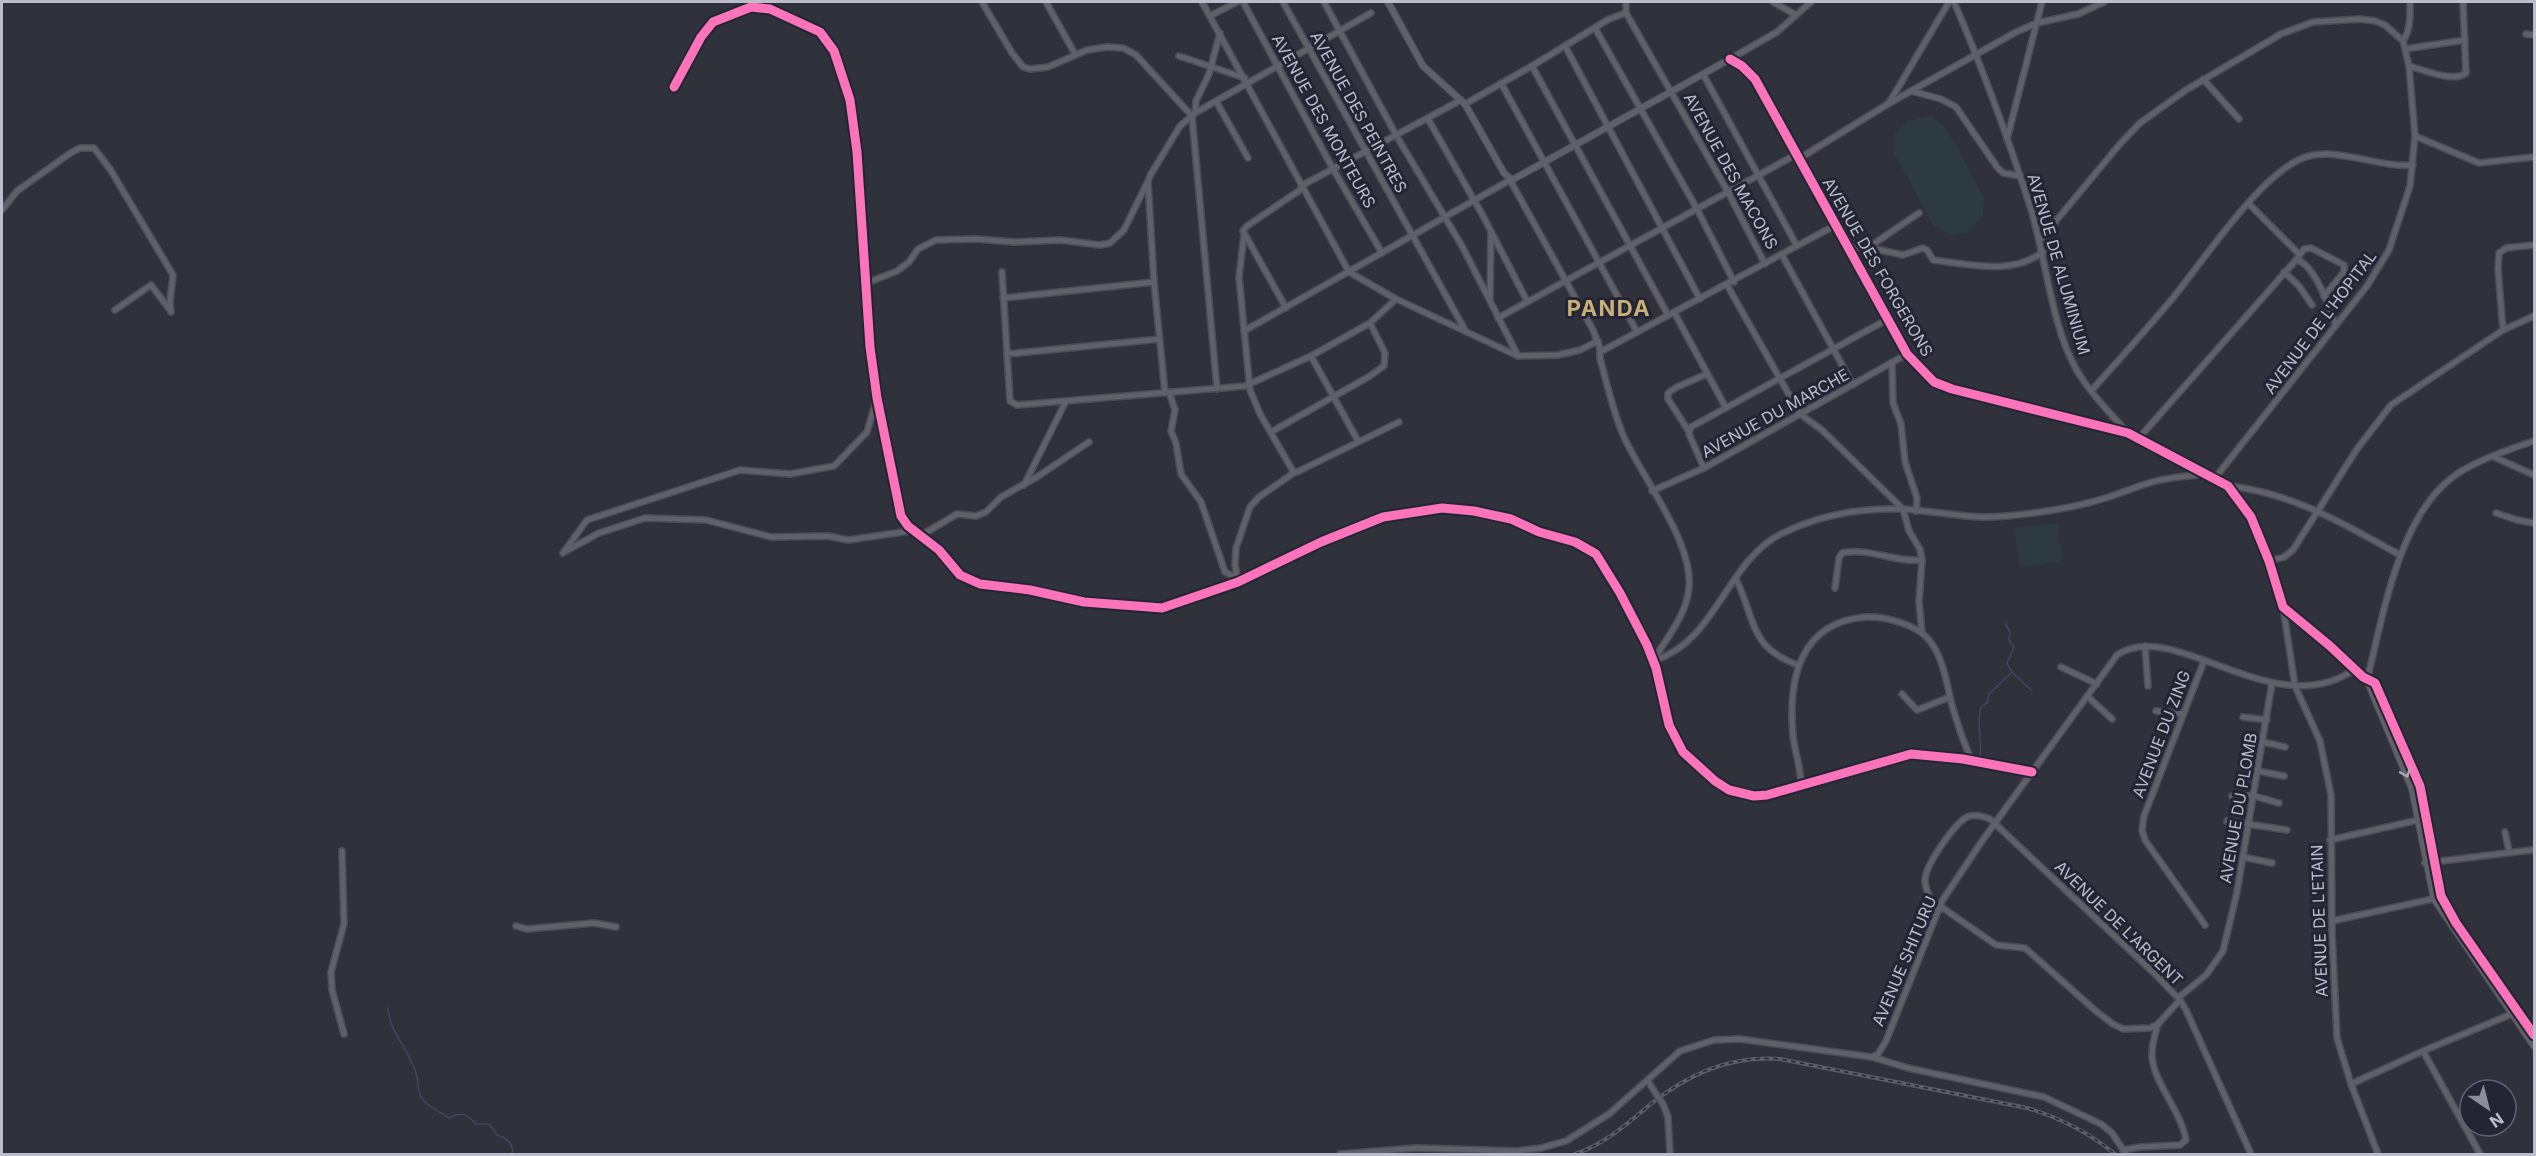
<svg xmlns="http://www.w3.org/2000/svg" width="2536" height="1156" font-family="Inter,sans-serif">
  <rect width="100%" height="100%" fill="#2f323b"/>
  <g fill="#2d3a41">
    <path d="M1931 116 1946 128 1984 197 1983 216 1968 232 1951 235 1933 225 1894 153 1895 134 1907 121Z"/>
    <path d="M2058 523 2062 561 2020 568 2014 528Z"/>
  </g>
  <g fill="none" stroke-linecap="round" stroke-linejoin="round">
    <g stroke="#404663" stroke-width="1.5">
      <path d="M2013 673 2032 691"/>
      <path d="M1980 756C1982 738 1976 722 1981 707L1987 703 1989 694 2012 672 2007 663 2014 647 2009 640 2010 633 2006 624"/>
      <path d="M388 1008C390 1034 410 1050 417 1076 419 1086 417 1095 425 1102 432 1109 442 1113 449 1118 461 1111 467 1114 476 1124H489L497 1135C506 1137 511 1142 513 1151L511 1154"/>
    </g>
    <g stroke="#4b4d54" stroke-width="8">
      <g id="minor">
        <path d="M982 2 1012 53 1023 67 1030 69 1048 67 1087 50 1107 47 1123 48 1136 55 1192 116 1217 389"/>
        <path d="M1046 2 1075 54"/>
        <path d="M1202 2 1349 272 1396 299 1518 356 1558 355 1580 350 1598 341"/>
        <path d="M1243 2 1333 169 1382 253"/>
        <path d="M1283 2 1465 330"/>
        <path d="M1324 2 1396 135 1462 246 1518 356"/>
        <path d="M1626 2V13L1728 192 1765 264"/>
        <path d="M1773 2 1796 15"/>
        <path d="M1954 2C1982 67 2007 135 2029 203 2046 255 2050 322 2076 369 2090 393 2110 413 2128 433"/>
        <path d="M1210 16 1237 2"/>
        <path d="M1595 28 1697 209 1734 282"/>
        <path d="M2526 34 2534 35"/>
        <path d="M2403 41C2411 29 2410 15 2410 2"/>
        <path d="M1565 46 1700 299"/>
        <path d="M2405 49 2465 40"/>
        <path d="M1179 56 1245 78"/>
        <path d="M1730 59 1777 32 1811 2"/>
        <path d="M1532 66 1668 315"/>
        <path d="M2409 66C2424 70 2453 83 2466 73L2463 2"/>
        <path d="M1703 74 1797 246"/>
        <path d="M2203 79 2239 119"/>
        <path d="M1501 83 1637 332"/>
        <path d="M674 87 701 37 713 22 751 7 770 9 820 32 834 51 850 100 857 152 870 347 877 398 901 516 908 526 939 550 960 575 980 584 1030 590 1084 602 1162 608 1238 582 1321 542 1383 517 1442 508 1474 511 1511 519 1539 532 1575 542 1596 554 1620 593 1647 645 1656 668 1669 725 1683 752 1715 781 1729 790 1754 796 1767 795 1911 754 1963 759 2032 772"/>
        <path d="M1911 91 1941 99 1956 107 1997 167 2003 173 2020 176"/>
        <path d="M1216 101 1248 158"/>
        <path d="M1889 103 1949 2"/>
        <path d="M1465 104 1532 66 1609 19 1626 13"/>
        <path d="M1195 113 1196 101 1209 74 1220 33"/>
        <path d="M1428 119 1482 214 1527 301"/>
        <path d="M2415 136 2479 163 2534 157"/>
        <path d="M2007 139 2042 2"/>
        <path d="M1800 158 1888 104 2016 32 2037 23 2078 14 2104 2"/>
        <path d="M1301 186 1461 100"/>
        <path d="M2249 204 2299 254"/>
        <path d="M2 210 17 191 69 154 80 148H94L110 169 173 275 170 301 171 312"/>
        <path d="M1244 235 1239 277 1250 390 1260 414 1293 471 1297 472 1399 422"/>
        <path d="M2041 239 2119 145 2140 123 2186 90 2281 34 2313 22 2360 19 2375 21 2385 25 2403 41 2409 66 2415 136 2410 186 2389 250 2367 286 2215 478"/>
        <path d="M1847 247H1866L1903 255 1923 248 1927 250 1933 260C1969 264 2011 276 2043 252"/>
        <path d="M1869 247 1919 213"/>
        <path d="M1782 255 1853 385"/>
        <path d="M2296 260 2304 249 2311 248 2344 265V272L2324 296"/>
        <path d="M1002 272 1010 401 1017 405 1245 386 1311 356 1370 323 1396 299"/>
        <path d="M2284 272 2299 286 2312 305"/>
        <path d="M867 283 897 271 909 262 918 249 936 240 977 239 1014 242 1060 240 1100 245 1110 243 1124 230 1147 183"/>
        <path d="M1727 285 1800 414 1822 430 1903 509 1909 531 1920 549 1922 560 1919 602 1922 633"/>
        <path d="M1003 298 1154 282"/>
        <path d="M1490 300 1491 232"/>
        <path d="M1286 308 1243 231 1247 226 1303 188"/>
        <path d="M115 310 151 285 170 310"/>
        <path d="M1674 312 1726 408"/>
        <path d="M1498 318 1797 154"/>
        <path d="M2503 330 2498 269 2499 253 2506 248 2534 245"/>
        <path d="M1244 331 1510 180 1593 330 1600 348V358C1607 384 1613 412 1624 437 1643 479 1693 542 1689 587 1687 615 1667 637 1653 661"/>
        <path d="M1600 352 1834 226"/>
        <path d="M1007 354 1160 339"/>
        <path d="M1311 356 1358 441"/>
        <path d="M1892 363 1893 403 1901 424 1905 462 1917 498 1916 511"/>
        <path d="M2091 391C2118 361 2146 330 2172 299 2203 262 2264 167 2309 156 2341 148 2379 168 2413 165"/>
        <path d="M1169 392 1175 410 1171 431 1176 443 1181 474 1201 502 1225 572 1237 578"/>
        <path d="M1165 393 1154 282 1148 181 1151 174 1180 126 1195 113 1371 13"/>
        <path d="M1688 430 1668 399V393L1677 387 1707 374"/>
        <path d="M1271 432 1370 376 1384 366 1385 353 1370 323"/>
        <path d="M2139 438 2296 260C2314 262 2330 309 2336 325"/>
        <path d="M2494 457 2534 475"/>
        <path d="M1704 468 1689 434 1691 427 1888 319"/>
        <path d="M1024 485 1065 403"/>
        <path d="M2228 486C2291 492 2346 525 2400 555"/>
        <path d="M1652 491 1704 468 1907 354"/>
        <path d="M2496 513 2517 520 2534 523"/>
        <path d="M920 536 957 514 976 516 986 512 1001 497 1037 477 1089 442"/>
        <path d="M566 551 599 533 645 518 706 520 771 537 828 536 848 540 910 531"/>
        <path d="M563 553 587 520 740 470 790 474 834 466 867 432 876 401"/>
        <path d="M2269 561 2284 557 2293 550 2357 449 2391 405 2503 330 2534 316"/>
        <path d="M1736 579C1756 619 1748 647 1798 665"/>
        <path d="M1238 581 1235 565 1236 548 1250 507 1259 497 1295 472"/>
        <path d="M1835 588 1839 558 1842 553C1869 547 1895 563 1922 560"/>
        <path d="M2283 607 2295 686 2320 741 2331 795 2332 932 2337 1038 2351 1084 2378 1154"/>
        <path d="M2145 646 2148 686"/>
        <path d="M1653 661C1717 642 1726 560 1783 533 1819 515 1862 508 1902 509 1937 511 1971 520 2006 516 2039 513 2078 507 2109 497 2124 492 2138 486 2152 482 2169 477 2188 476 2206 474"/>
        <path d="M2204 661 2144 816 2142 830 2145 840 2205 925"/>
        <path d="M2061 667 2097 684"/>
        <path d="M2367 680C2383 617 2398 517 2454 476 2477 460 2508 450 2534 441"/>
        <path d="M1902 694 1917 710 1950 697"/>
        <path d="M2087 696 2112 719"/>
        <path d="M2156 711 2183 714"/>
        <path d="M2243 717 2267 720"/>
        <path d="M2263 742 2285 747"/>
        <path d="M2258 771 2284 776"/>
        <path d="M1801 785C1801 768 1795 753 1793 736 1788 680 1799 622 1866 617 1886 616 1917 625 1929 640 1944 658 1947 687 1953 709 1958 726 1964 743 1971 760"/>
        <path d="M2232 796H2254L2279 803"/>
        <path d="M2227 821 2287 830"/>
        <path d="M2505 832 2509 851"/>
        <path d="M2330 840 2427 818"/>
        <path d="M342 851 344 924 331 972 332 990 344 1034"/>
        <path d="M2243 857 2272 863"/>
        <path d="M2425 863 2532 850"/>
        <path d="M1940 906 1996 945 2025 948 2097 1012 2113 1024 2123 1029 2150 1028 2158 1024 2180 1000"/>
        <path d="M1938 911C1932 902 1925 891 1925 880 1925 866 1954 824 1967 817 1974 814 1983 816 1990 819L2155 974 2180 1000 2186 1010 2251 1154"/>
        <path d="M2332 921 2437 898"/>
        <path d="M516 926 527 929 594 923 616 927"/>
        <path d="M2178 998 2206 975 2223 951 2237 892 2272 683"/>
        <path d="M2423 1051 2480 1154"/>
        <path d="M1872 1057 1908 1068 2044 1097 2101 1124 2112 1133 2126 1154"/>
        <path d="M1648 1081 1656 1094"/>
        <path d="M2351 1084 2423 1051 2514 1013"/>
        <path d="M1663 1104 1668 1117 1670 1154"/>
        <path d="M2123 1150 2140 1147 2180 1145 2186 1140C2181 1111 2154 1083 2152 1057 2151 1046 2155 1034 2158 1024"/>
        <path d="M1340 1154 1416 1148 1517 1151 1541 1148 1566 1141 1609 1114 1680 1051 1714 1040 1740 1039 1872 1057 1878 1054 1886 1041 1942 901 1982 841 2117 655C2174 616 2275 726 2355 669"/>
      </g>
    </g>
    <g stroke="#4b4d54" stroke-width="8">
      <g id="tertiary">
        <path d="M1388 2 1423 66 1465 104 1504 173 1512 180 1730 59 1742 66 1755 79 1907 354 1934 382 1952 389 2128 433 2228 486 2251 517 2269 561 2283 607 2330 646 2363 677 2375 683 2420 786 2441 896 2456 923 2534 1035"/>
        <path d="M2367 680 2412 789 2434 899 2534 1046"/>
      </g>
    </g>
    <use href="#minor" stroke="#606168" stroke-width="5"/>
    <use href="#tertiary" stroke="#606168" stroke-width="6"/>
    <g stroke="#5e5f66" stroke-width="4">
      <path id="rail" d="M1575 1154C1605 1144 1628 1123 1652 1103 1690 1073 1732 1055 1780 1059L2027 1108C2061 1118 2088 1132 2115 1154"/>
    </g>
    <use href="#rail" stroke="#232535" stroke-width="1.5" stroke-dasharray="4.5" stroke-linecap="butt"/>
    <g stroke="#4b4d54" stroke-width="8" stroke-linecap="butt">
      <path id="minor-bridge" d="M1656 1094 1663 1104"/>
    </g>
    <use href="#minor-bridge" stroke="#606168" stroke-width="5"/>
    <g stroke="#232535" stroke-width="13">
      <g id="cycleway">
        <path d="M1730 59 1742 66 1755 79 1907 354 1934 382 1952 389 2128 433 2228 486 2251 517 2269 561 2283 607 2330 646 2363 677 2375 683 2420 786 2441 896 2456 923 2534 1035"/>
        <path d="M674 87 701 37 713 22 751 7 770 9 820 32 834 51 850 100 857 152 870 347 877 398 901 516 908 526 939 550 960 575 980 584 1030 590 1084 602 1162 608 1238 582 1321 542 1383 517 1442 508 1474 511 1511 519 1539 532 1575 542 1596 554 1620 593 1647 645 1656 668 1669 725 1683 752 1715 781 1729 790 1754 796 1767 795 1911 754 1963 759 2032 772"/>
      </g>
    </g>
    <use href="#cycleway" stroke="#fb73b8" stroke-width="9"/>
  </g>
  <defs><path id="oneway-chevron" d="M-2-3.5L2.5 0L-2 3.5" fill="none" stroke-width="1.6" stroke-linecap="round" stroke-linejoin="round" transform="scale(1.5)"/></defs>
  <use stroke="#a9abb6" href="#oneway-chevron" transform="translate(2406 773) rotate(68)"/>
  <g text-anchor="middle" stroke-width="6" stroke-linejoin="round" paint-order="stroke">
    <g font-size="16" fill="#bbbdca" stroke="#232535">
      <text transform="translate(1359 112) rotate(61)" y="6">AVENUE DES PEINTRES</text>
      <text transform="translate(1324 121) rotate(61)" y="6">AVENUE DES MONTEURS</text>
      <text transform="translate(1731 171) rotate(61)" y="6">AVENUE DES MACONS</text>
      <text transform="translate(2059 264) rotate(74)" y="6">AVENUE DE ALUMINIUM</text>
      <text transform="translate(1878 267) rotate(60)" y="6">AVENUE DES FORGERONS</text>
      <text transform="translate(2320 322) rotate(-53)" y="6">AVENUE DE L'HOPITAL</text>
      <text transform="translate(1775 413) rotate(-29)" y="6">AVENUE DU MARCHE</text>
      <text transform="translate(2161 734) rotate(-69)" y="6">AVENUE DU ZING</text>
      <text transform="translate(2238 808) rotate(-80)" y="6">AVENUE DU PLOMB</text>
      <text transform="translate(2319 921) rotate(-92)" y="6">AVENUE DE L'ETAIN</text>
      <text transform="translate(2119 923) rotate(44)" y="6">AVENUE DE L'ARGENT</text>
      <text transform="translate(1904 961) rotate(-67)" y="6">AVENUE SHITURU</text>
    </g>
    <g font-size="22" font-weight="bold" letter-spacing="1.5" fill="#cab076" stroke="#232535">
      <text x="1609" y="316">PANDA</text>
    </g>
  </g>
  <rect width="2536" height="1156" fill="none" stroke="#bbbdca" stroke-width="6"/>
  <g transform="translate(2488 1108) rotate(145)"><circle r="28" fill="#232535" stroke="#606271" stroke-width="1.5"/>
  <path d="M0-4.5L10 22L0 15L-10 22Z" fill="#8a8c98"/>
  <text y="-9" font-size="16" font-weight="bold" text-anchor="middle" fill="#bbbdca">N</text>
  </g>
</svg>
